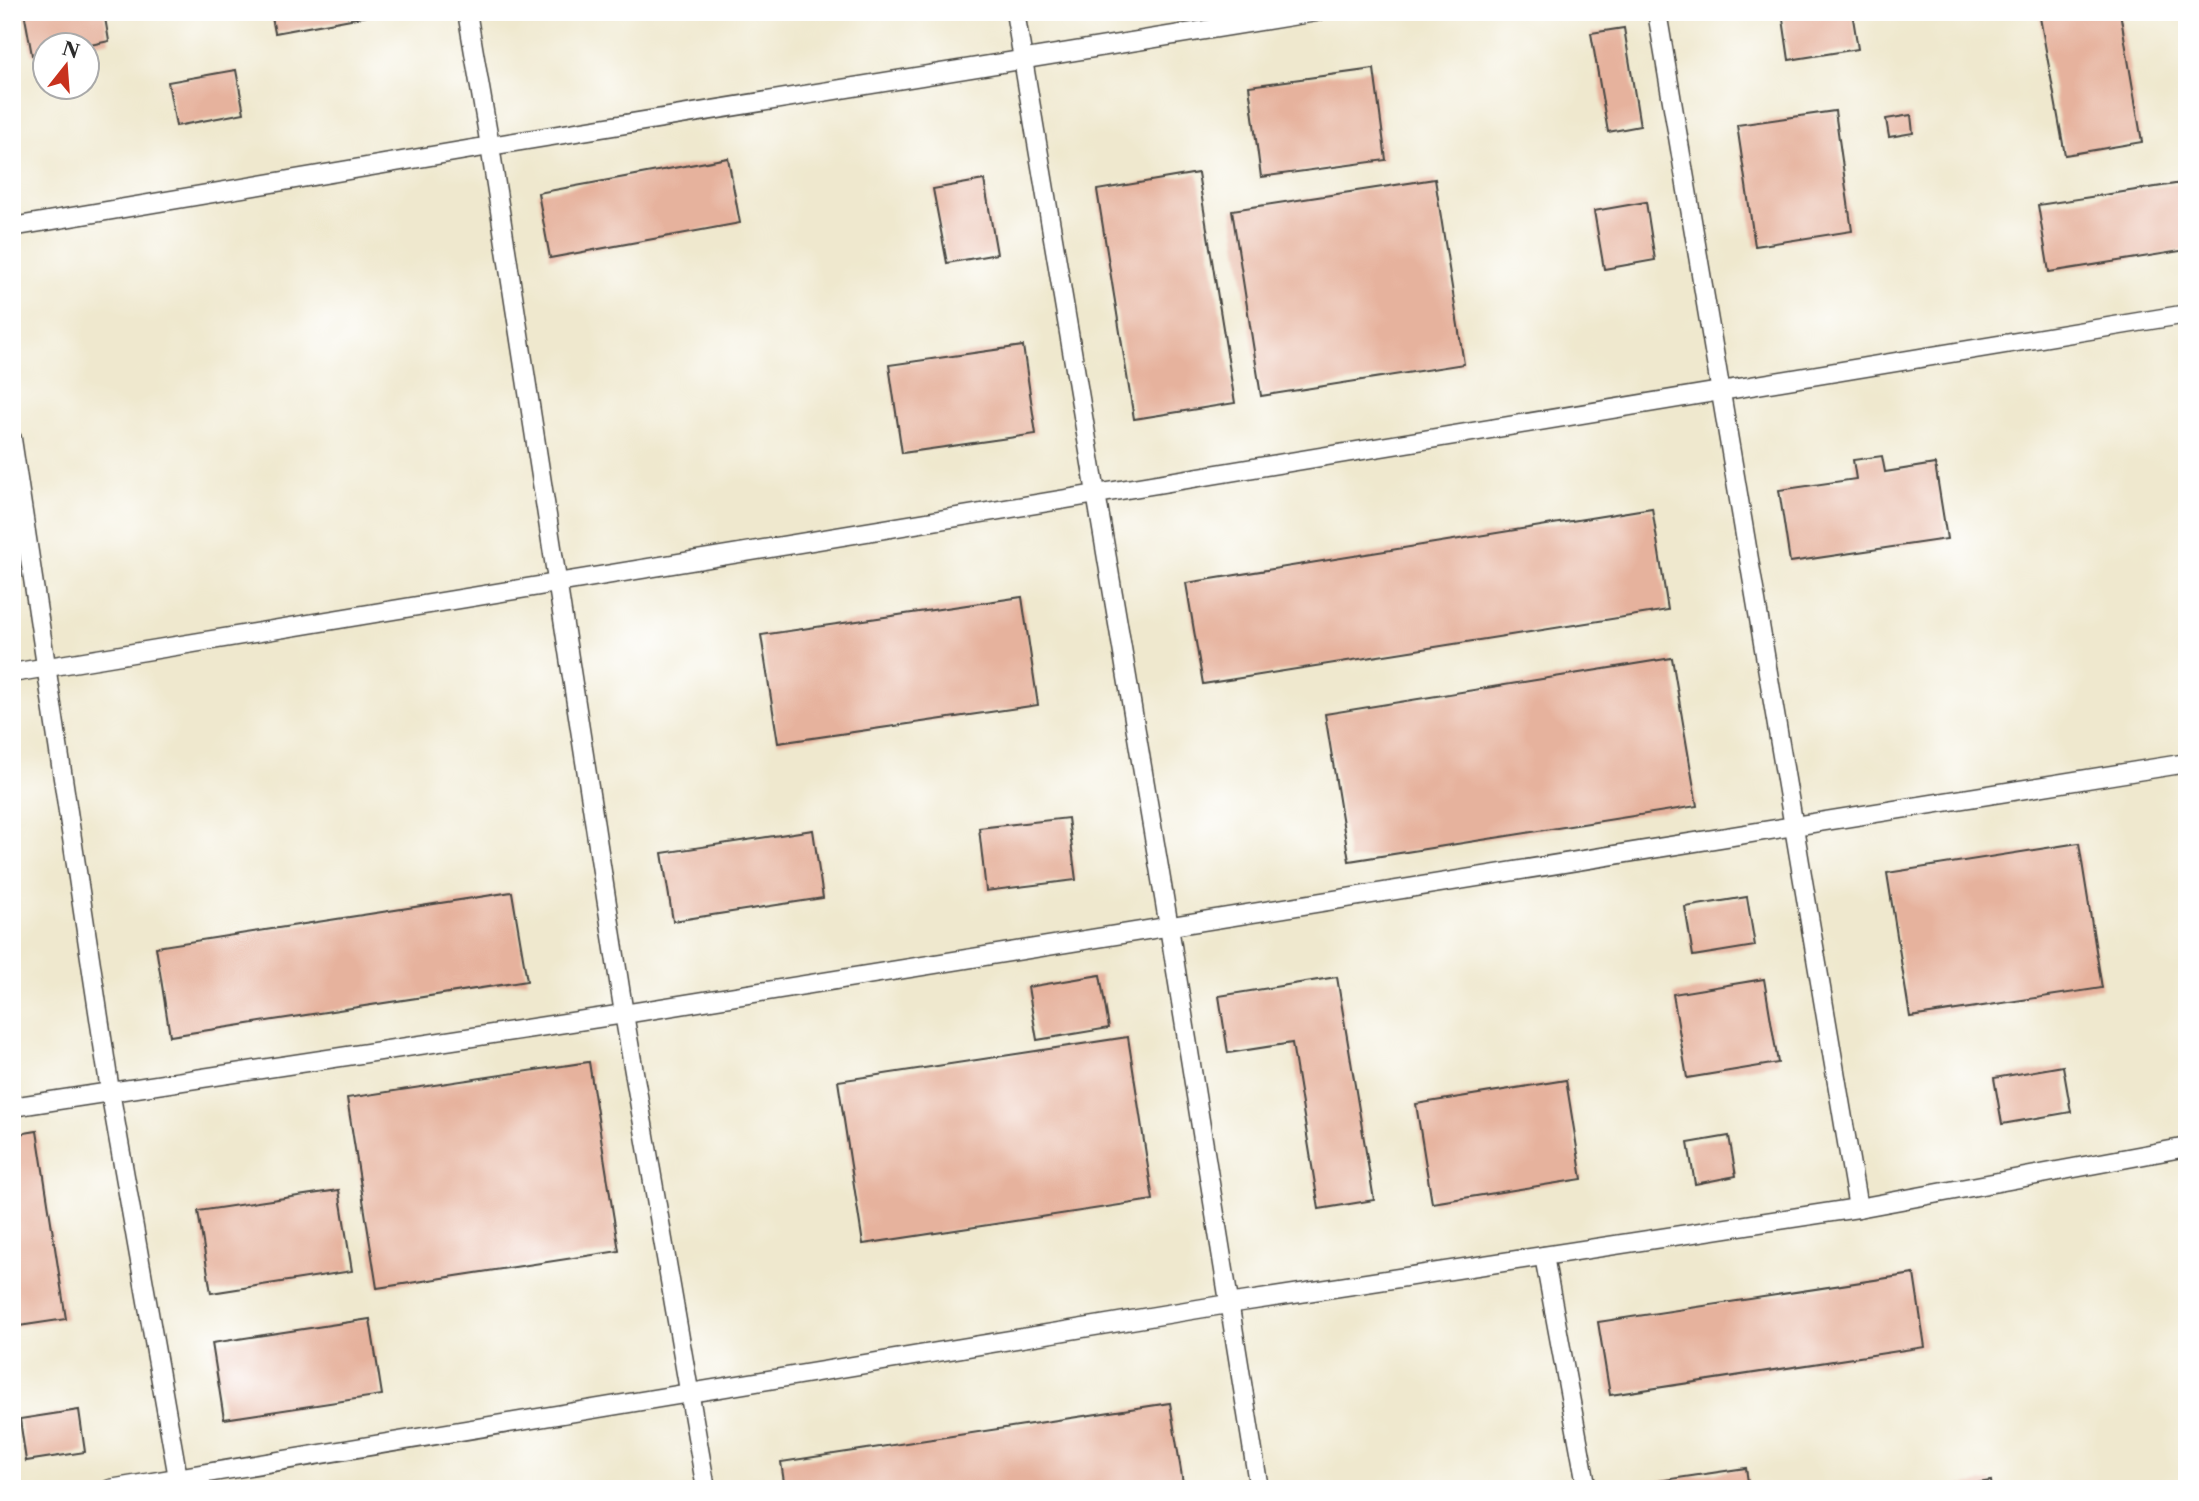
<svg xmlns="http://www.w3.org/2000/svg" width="2199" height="1501" font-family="'Libre Caslon Text',serif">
  <rect width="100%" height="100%" fill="#fff"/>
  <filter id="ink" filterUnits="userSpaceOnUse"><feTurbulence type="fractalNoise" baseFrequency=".0143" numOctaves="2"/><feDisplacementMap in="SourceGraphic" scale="14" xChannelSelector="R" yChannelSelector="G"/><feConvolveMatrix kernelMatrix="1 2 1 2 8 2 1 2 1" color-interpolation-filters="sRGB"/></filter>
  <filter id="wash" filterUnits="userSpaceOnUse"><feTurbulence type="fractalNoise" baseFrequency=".00686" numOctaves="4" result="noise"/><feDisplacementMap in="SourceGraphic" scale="28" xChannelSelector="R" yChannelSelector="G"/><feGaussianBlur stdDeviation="1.57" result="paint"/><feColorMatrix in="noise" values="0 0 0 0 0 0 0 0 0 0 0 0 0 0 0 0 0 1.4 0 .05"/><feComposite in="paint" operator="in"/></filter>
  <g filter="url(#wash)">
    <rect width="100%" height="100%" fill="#efe8ce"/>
    <g id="blocks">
      <g fill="#e6b29d">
        <path d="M24 12H104L109 41 86 46H46V53L32 55Z"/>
        <path d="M271 12H377L378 14 275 33Z"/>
        <path d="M1782 12H1852L1858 49 1789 60Z"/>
        <path d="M2039 12H2120L2142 142 2065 155Z"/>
        <path d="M1624 28 1640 126 1608 132 1591 33Z"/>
        <path d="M1374 69 1386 160 1261 177 1249 86Z"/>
        <path d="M236 70 244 113 176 126 168 82Z"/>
        <path d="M1835 111 1852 231 1755 246 1737 125Z"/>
        <path d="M1911 115 1913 133 1889 137 1886 119Z"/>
        <path d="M728 158 740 223 550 258 538 193Z"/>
        <path d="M1198 173 1235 403 1134 419 1097 190Z"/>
        <path d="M1435 179 1464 364 1261 396 1232 210Z"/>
        <path d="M984 180 997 254 947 263 933 189Z"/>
        <path d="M2182 183 2187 217V250L2049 272 2038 205Z"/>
        <path d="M1646 202 1655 260 1604 269 1594 211Z"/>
        <path d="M1023 346 1036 434 902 453 889 365Z"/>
        <path d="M1882 456 1885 472 1935 464 1947 539 1790 562 1779 490 1856 479 1853 460Z"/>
        <path d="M1652 508 1668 610 1203 684 1186 583Z"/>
        <path d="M1022 597 1038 705 778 743 761 635Z"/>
        <path d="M1672 658 1697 806 1349 861 1325 714Z"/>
        <path d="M1068 818 1076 880 986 891 979 828Z"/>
        <path d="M813 830 823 898 673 921 662 853Z"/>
        <path d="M2079 843 2102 988 1910 1017 1887 873Z"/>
        <path d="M512 892 527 981 170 1036 156 947Z"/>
        <path d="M1747 897 1755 946 1693 956 1685 907Z"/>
        <path d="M1100 975 1109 1028 1037 1040 1028 987Z"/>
        <path d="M1337 977 1374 1200 1319 1209 1292 1043 1228 1053 1219 996Z"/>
        <path d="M1764 979 1778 1063 1687 1078 1673 994Z"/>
        <path d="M1128 1037 1153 1200 863 1244 838 1081Z"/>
        <path d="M589 1062 619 1251 377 1288 347 1098Z"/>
        <path d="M2063 1066 2071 1112 2002 1124 1994 1078Z"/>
        <path d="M1566 1080 1582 1179 1432 1203 1416 1104Z"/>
        <path d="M37 1131 66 1319 12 1327V1135Z"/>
        <path d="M1729 1136 1736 1176 1695 1184 1688 1143Z"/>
        <path d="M339 1190 352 1271 211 1293 198 1211Z"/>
        <path d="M1914 1274 1925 1347 1610 1395 1598 1322Z"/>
        <path d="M370 1319 382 1395 224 1419 212 1343Z"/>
        <path d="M1170 1403 1184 1489H785L781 1462Z"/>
        <path d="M79 1410 85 1452 26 1461 20 1419Z"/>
        <path d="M1746 1468 1749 1489H1645L1644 1483Z"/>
        <path d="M1991 1481 1992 1489H1952V1487Z"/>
      </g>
    </g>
  </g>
  <g filter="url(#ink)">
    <use href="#blocks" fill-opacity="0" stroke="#484743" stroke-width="2"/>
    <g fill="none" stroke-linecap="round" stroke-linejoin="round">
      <g stroke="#484743" stroke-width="21">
        <g id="lane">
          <path d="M467 12 490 146 624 1014 706 1489"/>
          <path d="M1015 12 1169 927 1259 1489"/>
          <path d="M1657 12 1858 1208"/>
          <path d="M12 227 490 146 1316 12"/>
          <path d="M12 439 110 1091 180 1489"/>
          <path d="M12 673 2187 314"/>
          <path d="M12 1107 624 1014 2187 763"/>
          <path d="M1544 1256 1587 1489"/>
          <path d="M110 1489 1228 1304 1858 1208 2187 1147"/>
        </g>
      </g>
      <use href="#lane" stroke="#fff" stroke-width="18"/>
    </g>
  </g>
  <rect width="2199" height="1501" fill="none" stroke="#fff" stroke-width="42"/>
  <g transform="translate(66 66) rotate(17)"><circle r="33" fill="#ffffff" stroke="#aaaaaa" stroke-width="2"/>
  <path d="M0-5L12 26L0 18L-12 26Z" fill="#c8321e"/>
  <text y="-10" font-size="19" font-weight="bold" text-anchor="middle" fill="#2b2b2b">N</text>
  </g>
</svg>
